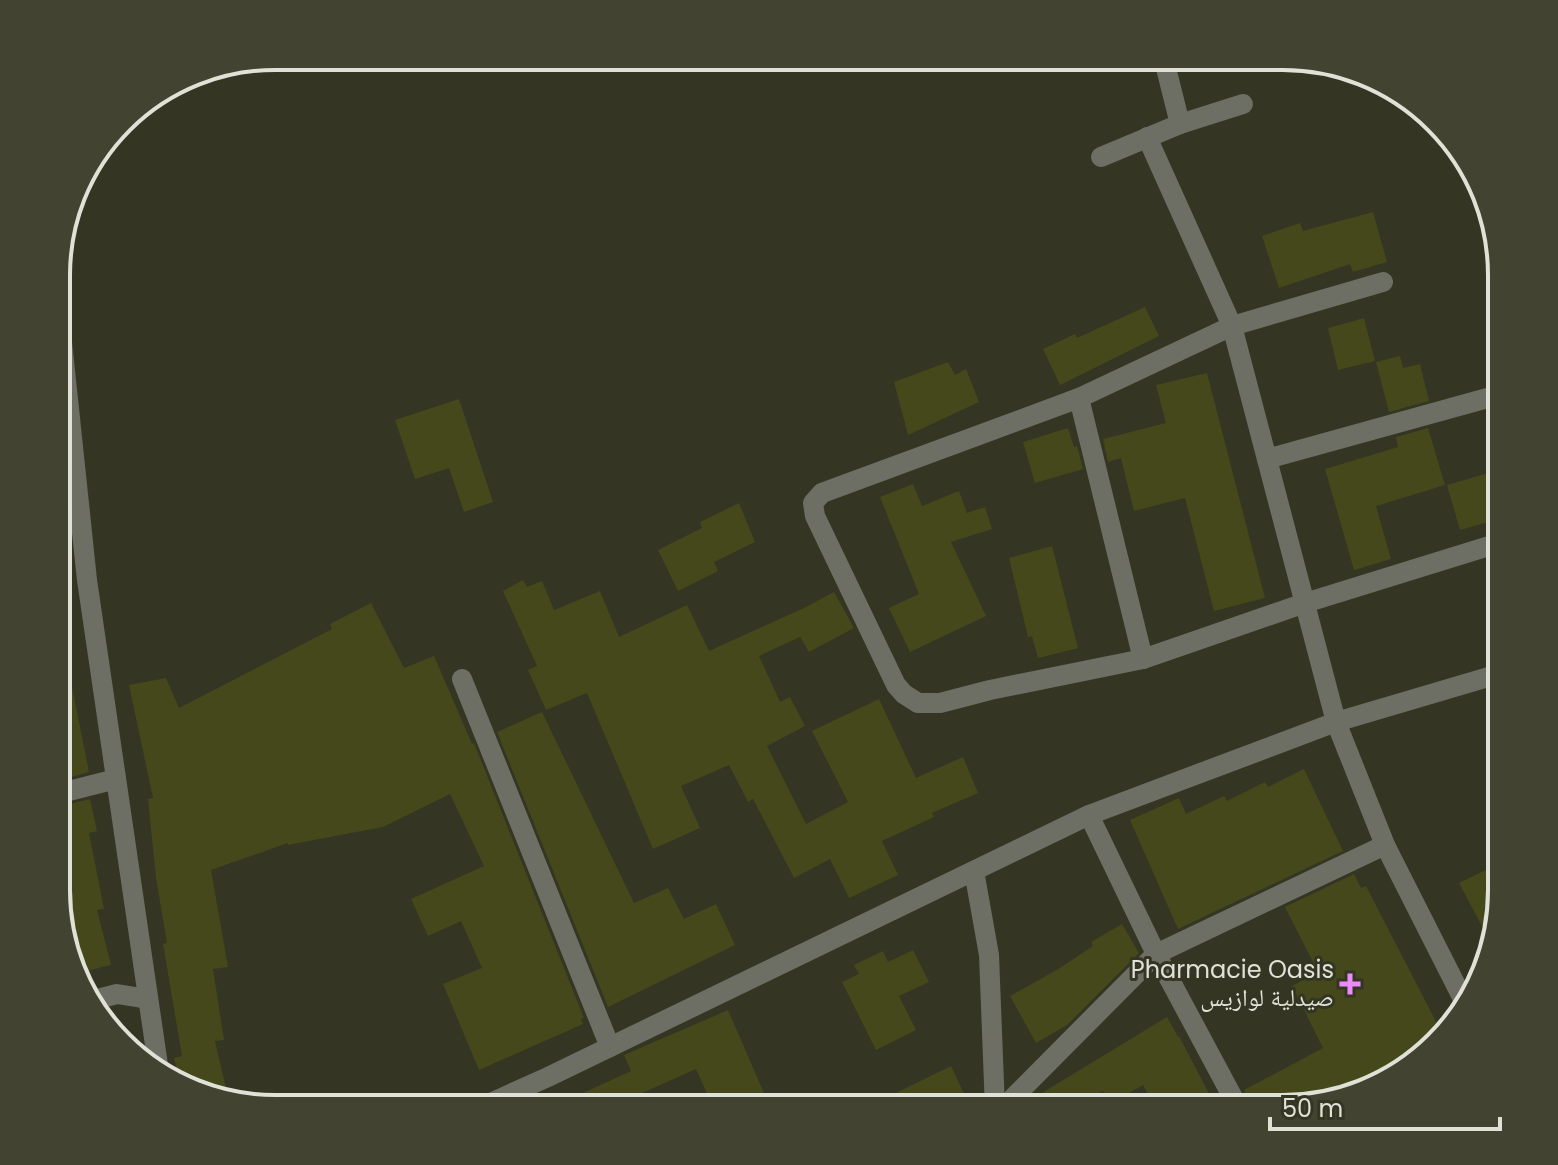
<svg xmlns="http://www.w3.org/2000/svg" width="1558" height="1165" font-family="Poppins,'Noto Naskh Arabic',sans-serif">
  <rect width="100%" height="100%" fill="#343623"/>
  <g fill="#44481a">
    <path d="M1373 212 1387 262 1353 272 1350 264 1279 288 1262 236 1300 223 1303 231Z"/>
    <path d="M1145 307 1159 336 1060 385 1043 349 1075 334 1077 338Z"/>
    <path d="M1364 318 1375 361 1338 370 1328 328Z"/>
    <path d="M1400 356 1403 368 1420 364 1429 401 1389 412 1376 362Z"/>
    <path d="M948 362 955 375 966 369 979 402 908 435 894 382Z"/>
    <path d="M1207 373 1265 598 1214 611 1185 498 1134 511 1121 458 1108 462 1103 439 1166 423 1156 385Z"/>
    <path d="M459 399 493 502 464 512 449 468 415 479 395 420Z"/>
    <path d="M1068 428 1074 447 1077 446 1083 469 1035 483 1023 442Z"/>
    <path d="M1428 428 1445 485 1376 506 1391 559 1354 570 1325 469 1398 447 1396 437Z"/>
    <path d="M1502 469V518L1460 530 1447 485Z"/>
    <path d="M913 484 922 506 959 491 967 513 985 507 992 529 951 542 986 616 910 652 889 608 919 594 880 497Z"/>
    <path d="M739 503 755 542 714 562 718 571 678 591 658 550 702 528 700 522Z"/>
    <path d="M1052 546 1078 648 1038 658 1032 636 1028 637 1009 558Z"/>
    <path d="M523 580 527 587 542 581 554 610 600 591 619 637 687 605 709 651 806 607 834 592 854 628 809 652 800 637 759 656 780 702 790 697 805 726 767 746 806 824 848 802 812 731 879 699 916 778 963 757 978 793 932 813 934 817 882 841 898 875 849 898 830 859 794 878 753 799 748 802 729 765 681 786 700 828 653 849 587 693 546 710 528 670 537 666 503 591Z"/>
    <path d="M371 603 404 668 434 656 472 744 474 743 584 1018 581 1019 583 1024 479 1070 443 984 482 968 461 921 428 936 411 899 484 866 450 794 383 827 288 845V843L211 870 228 967 213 969 224 1040 215 1041 229 1101 192 1092 181 1086 174 1058 182 1056 163 944 167 943 156 878 148 799 153 798 129 685 166 678 179 708 332 629 330 624Z"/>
    <path d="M69 672 89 772 57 781V673Z"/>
    <path d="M542 712 634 903 668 888 684 919 716 904 735 945 608 1007 497 732Z"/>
    <path d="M1304 769 1343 851 1178 929 1130 820 1179 798 1186 814 1224 796 1227 801 1265 782 1268 787Z"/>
    <path d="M90 799 97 831 89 833 104 909 97 910 111 965 75 974 56 904 57 807Z"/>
    <path d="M1502 862V905L1492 945 1459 883Z"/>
    <path d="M1354 874 1361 888 1366 886 1444 1037 1376 1087 1283 1109H1252L1244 1090 1323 1048 1292 986 1318 972 1285 907Z"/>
    <path d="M1122 924 1139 953 1067 1025 1036 1043 1010 996 1060 968 1093 946 1091 942Z"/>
    <path d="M913 950 929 982 899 996 916 1030 876 1050 842 982 859 974 854 965 883 951 888 962Z"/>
    <path d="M728 1010 771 1109H714L696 1069 606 1109H548L631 1071 624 1055Z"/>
    <path d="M1167 1017 1178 1037 1179 1036 1215 1105 1220 1102 1224 1109H1156L1143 1085 1110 1104 1103 1091 1073 1109H1020L1027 1102Z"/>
    <path d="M951 1066 971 1109H863Z"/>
  </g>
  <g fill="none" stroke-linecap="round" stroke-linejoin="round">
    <g stroke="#6d6f65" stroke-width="20">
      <path d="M1163 56 1180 124"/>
      <path d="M1147 137 1232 326 1336 722 1385 845 1466 1005"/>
      <path d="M1101 157 1180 124 1243 104"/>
      <path d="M1383 282 1232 326 1079 398 822 493 813 503 815 516 896 685 904 694 918 703H940L990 690 1143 659 1305 603 1502 542"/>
      <path d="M58 304 87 580 159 1072"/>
      <path d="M1079 398 1143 659"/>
      <path d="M1267 459 1502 394"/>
      <path d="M462 679 610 1047"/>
      <path d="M57 794 116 779"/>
      <path d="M1089 815 1156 954 1239 1109"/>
      <path d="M974 871 989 955 995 1109"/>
      <path d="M90 1001 117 994 148 999"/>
      <path d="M477 1109 548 1077 1089 815 1336 722 1502 673"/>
      <path d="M1002 1109 1156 954 1385 845"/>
    </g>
  </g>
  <path fill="#ec8cfa" stroke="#343623" stroke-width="3" d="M1346 972h8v8h8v8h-8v8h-8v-8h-8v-8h8z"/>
  <g text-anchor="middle" stroke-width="6" stroke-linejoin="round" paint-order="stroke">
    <g font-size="24" fill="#e0e2d7" stroke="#343623" text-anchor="end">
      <text x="1334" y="978">Pharmacie Oasis<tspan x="1334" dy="28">صيدلية لوازيس</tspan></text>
    </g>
  </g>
  <path d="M0 0H1558V1165H0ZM275 70H1283A205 205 0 0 1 1488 275V890A205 205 0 0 1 1283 1095H275A205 205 0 0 1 70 890V275A205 205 0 0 1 275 70Z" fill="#424431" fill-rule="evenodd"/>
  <path fill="none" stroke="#e0e2d7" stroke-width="4" d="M275 70H1283A205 205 0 0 1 1488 275V890A205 205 0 0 1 1283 1095H275A205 205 0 0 1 70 890V275A205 205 0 0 1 275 70Z"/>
  <path d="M1270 1117v12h230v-12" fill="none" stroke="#e0e2d7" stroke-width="4"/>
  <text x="1282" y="1117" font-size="24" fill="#e0e2d7" stroke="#343623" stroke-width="6" paint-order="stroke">50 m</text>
</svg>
